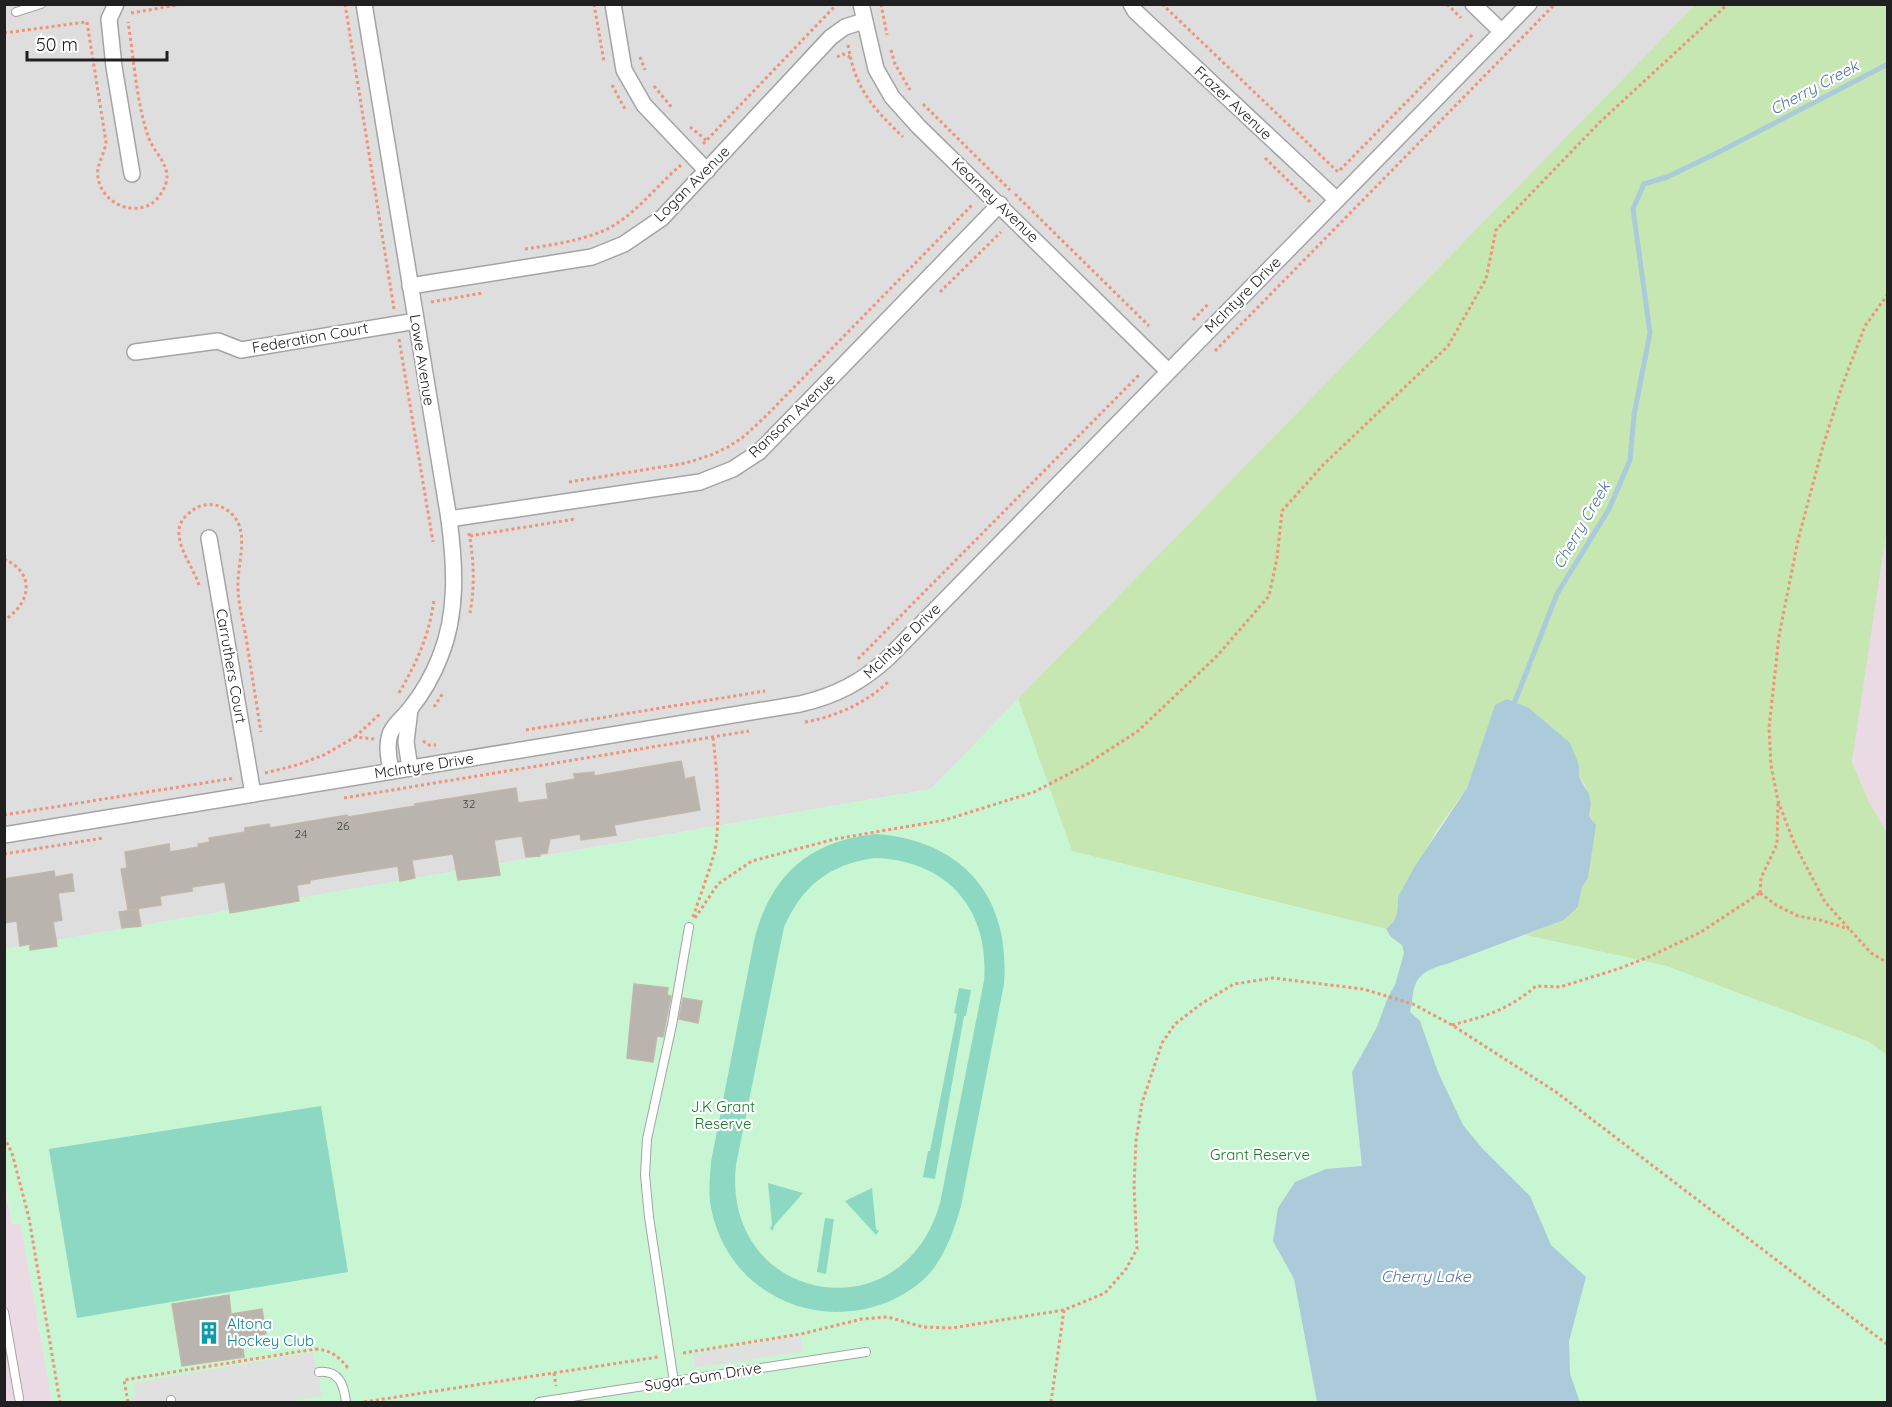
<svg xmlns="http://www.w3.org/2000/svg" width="1892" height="1407" font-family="Quicksand,sans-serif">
  <rect width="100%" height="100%" fill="#f0eee8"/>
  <path fill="#dedede" d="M5 5H1695L931 789 5 949Z"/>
  <g fill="#e9dae4">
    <path d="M1887 519V833L1869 802 1852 762Z"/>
    <path d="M4 1186 12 1224 21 1223 52 1402H5Z"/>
  </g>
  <path fill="#c6e6b2" d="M1695 5H1887L1888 519 1852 762 1869 802 1887 833V1055L1869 1042 1666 966 1525 935 1564 920 1578 907 1582 887 1588 878 1593 820 1589 816 1591 804 1585 785 1579 777V764L1542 720 1529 708 1477 759 1467 788 1438 829 1398 897 1397 913 1394 921 1386 929 1071 851 1018 699Z"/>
  <path fill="#c9f6d2" d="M1018 699 1072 851 1386 929 1391 937 1402 945 1404 953 1431 968 1447 964 1525 935 1666 966 1869 1042 1887 1055V1402H52L21 1223 12 1224 5 1186 4 949 931 789Z"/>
  <g fill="#8dd8c3" fill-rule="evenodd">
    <path d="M877 834C964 841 1011 898 1004 984L961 1206C955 1227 948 1247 936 1265 923 1285 896 1301 873 1307 799 1327 726 1284 711 1208 708 1193 710 1177 711 1162L754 941C770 875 810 840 877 834ZM874 858C947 860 990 909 984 981L940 1203C902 1338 721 1302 736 1165L784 927C803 885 829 865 874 858Z"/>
    <path d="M959 988 971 990 966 1016H964L935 1179 923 1177 928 1151H930L957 1014 954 1013Z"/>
    <path d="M321 1106 348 1272 77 1318 49 1149Z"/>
    <path d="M768 1183 803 1193 774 1226 773 1231 770 1228 772 1225Z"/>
    <path d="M872 1188 876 1229 879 1231 876 1235 845 1201Z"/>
    <path d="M825 1218 834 1219 826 1274 817 1272Z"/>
  </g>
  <g fill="#e0e0e0">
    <path d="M801 1336 803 1351 695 1368 693 1354Z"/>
    <path d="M313 1352 322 1396 286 1402H133L132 1397 136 1396 133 1383Z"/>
  </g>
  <path fill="#accbda" d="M1507 699 1529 708 1570 743 1579 765V777L1589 794 1591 804 1589 816 1596 825 1588 878 1582 887 1578 907 1564 920 1447 964C1431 968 1416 973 1413 993 1412 1000 1412 1005 1410 1012L1420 1021 1438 1072 1463 1125 1482 1148 1530 1196 1551 1245 1586 1277 1569 1341 1570 1374 1580 1402H1317L1294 1279 1273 1241 1278 1208 1295 1182 1326 1169 1362 1166 1352 1072 1377 1027 1388 997 1395 985 1404 953 1402 945 1391 937 1386 929 1394 921 1397 913 1398 897 1415 866 1467 788 1495 705Z"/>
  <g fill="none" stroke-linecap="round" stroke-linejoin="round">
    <path stroke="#accbda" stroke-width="5" d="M1512 709 1557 594 1609 509 1630 460 1634 415 1650 333 1633 209 1644 184 1667 177 1719 152 1888 64"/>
  </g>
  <g fill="#b9b4ad" stroke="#c1b7ab" stroke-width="1.5">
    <path d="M681 761 685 779 694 777 700 810 614 825 616 835 581 840 580 834 550 839 547 853 540 854V856L526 857 522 836 494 840 500 875 458 880 453 854 412 860 415 878 400 881 398 866 310 880V883L297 885 299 901 230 913 225 882 192 887V891L160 896 161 905 128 910 121 869 127 868 125 852 169 844 170 852 199 847 198 844 210 842 209 838 245 832V828L269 824 270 828 347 815 348 817 415 806V804L516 788 518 803 548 799 546 784 575 779 574 774 594 772V776Z"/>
    <path d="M54 871 55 877 72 874 74 891 58 893 62 920 53 922 57 946 30 950V944L20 946 17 921 4 923V879Z"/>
    <path d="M138 909 141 926 122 928 119 912Z"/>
    <path d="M634 984 668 988 667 995 671 996 663 1037 657 1036 653 1062 627 1058Z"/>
    <path d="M683 998 702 1001 698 1023 679 1019Z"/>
    <path d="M229 1295 231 1314 262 1309 266 1334 242 1338 244 1357 182 1366 172 1304Z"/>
  </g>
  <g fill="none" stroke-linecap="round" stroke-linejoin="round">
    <g stroke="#a4a4a4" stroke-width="10">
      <g id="lane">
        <path d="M16 12 41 4"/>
        <path d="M4 1312 19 1398"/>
        <path d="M319 1372C340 1370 344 1386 346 1402"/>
        <path d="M674 1382 649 1217 645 1175 647 1139 672 1025 689 927"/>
        <path d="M171 1400V1402"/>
        <path d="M539 1402 866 1352"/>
      </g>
    </g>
    <g stroke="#a4a4a4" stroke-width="18">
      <g id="street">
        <path d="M116 4 109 19 114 67 132 174"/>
        <path d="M364 4 449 519C455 565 458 613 440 657 433 675 422 694 410 709 403 718 394 724 390 734 386 746 389 759 391 771"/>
        <path d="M613 4 624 70 644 105 707 171"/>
        <path d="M861 4 876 69 892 97 918 126 1168 371"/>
        <path d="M1131 4 1135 11 1337 200"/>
        <path d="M1473 4 1502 32"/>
        <path d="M410 286 592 257 624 244 662 218 831 37 845 27 864 21"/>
        <path d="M135 352 218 341 241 350 416 321"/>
        <path d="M449 519 700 482 733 469 759 452 1000 204"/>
        <path d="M209 538 253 794"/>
        <path d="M410 768 406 742 410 709"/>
        <path d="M4 835 800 704C835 696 862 682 888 658L1529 4"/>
      </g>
    </g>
    <g stroke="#ef937a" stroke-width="3" stroke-dasharray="3 3" stroke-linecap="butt">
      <path d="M345 4 394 309"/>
      <path d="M594 4 604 62"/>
      <path d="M881 4 887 35"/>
      <path d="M1162 4 1338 172"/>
      <path d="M1447 4 1461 18"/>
      <path d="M131 13 183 4"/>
      <path d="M87 22 106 142C105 151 100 160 98 168 94 196 126 218 151 204 159 199 167 186 167 177 167 161 152 150 148 136 136 100 134 59 128 22"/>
      <path d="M4 33 86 22"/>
      <path d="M848 45C855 89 873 108 903 137"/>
      <path d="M891 50 895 64 910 90"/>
      <path d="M640 57 645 70"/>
      <path d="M837 57 843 54 850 57"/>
      <path d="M612 85 626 111"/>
      <path d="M654 86 673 109"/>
      <path d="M923 104 1010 190"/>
      <path d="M690 127 706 140"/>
      <path d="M703 144 837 4"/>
      <path d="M1265 158 1310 202"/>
      <path d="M1340 170 1474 33"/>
      <path d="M1015 194 1149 326"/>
      <path d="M525 249C551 245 579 241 603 231 633 218 656 186 681 165"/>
      <path d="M940 292 1001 232"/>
      <path d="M1888 294 1865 326 1842 386 1823 446 1798 540 1779 636 1769 728 1771 765 1778 801 1795 845 1825 902 1871 953 1888 963"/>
      <path d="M431 302 483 293"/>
      <path d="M1193 320 1209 303"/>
      <path d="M399 339 433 542"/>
      <path d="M1215 351 1555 4"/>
      <path d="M569 482 686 463 711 455 728 447 742 438 764 418 973 204"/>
      <path d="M469 533C474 560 475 586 470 613"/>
      <path d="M470 536 575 519"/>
      <path d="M4 559C36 573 31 604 4 620"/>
      <path d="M199 585C192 563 165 533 188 514 193 510 198 506 204 505 217 503 228 508 236 519 248 537 237 566 238 587 238 603 243 620 246 637 251 669 256 701 261 732"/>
      <path d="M858 659 1140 374"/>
      <path d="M399 693C417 662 429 636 434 600"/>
      <path d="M434 707 443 693"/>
      <path d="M805 722C835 717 866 703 888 682"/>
      <path d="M526 730 765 691"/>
      <path d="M355 737 380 714"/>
      <path d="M423 741 429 745H436"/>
      <path d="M265 773 297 765 324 755 355 737 374 739"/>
      <path d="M344 798 749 731"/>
      <path d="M4 815 235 778"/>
      <path d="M4 854 103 838"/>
      <path d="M1760 893 1776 905 1798 916 1820 920 1849 929"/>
      <path d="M1760 893 1761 878 1777 844 1778 802"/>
      <path d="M693 917C700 896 708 875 714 854 721 827 717 767 713 738"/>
      <path d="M695 918 718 884 752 861 835 839 945 820 1034 792 1084 766 1138 731 1216 657 1269 596 1277 558 1282 511 1323 465 1448 346 1486 279 1496 230 1600 122 1728 4"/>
      <path d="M1452 1025C1486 1016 1508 1010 1536 986L1560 987 1618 969 1651 956 1701 932 1760 893"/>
      <path d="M4 1137 12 1153 29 1218 60 1402"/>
      <path d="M683 1353 801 1334 862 1319 888 1317 923 1327 952 1328 1064 1310 1105 1293 1126 1269 1137 1249 1134 1186 1136 1141 1142 1103 1162 1043 1175 1024 1201 1004 1234 984 1273 978 1363 989 1413 1004 1452 1025 1556 1092 1888 1345"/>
      <path d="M554 1373 556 1386"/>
      <path d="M128 1402 124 1380 315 1349C331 1350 338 1356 348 1368"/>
      <path d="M364 1402 658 1357"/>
      <path d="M1051 1402 1064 1310"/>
    </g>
    <use href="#lane" stroke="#fff" stroke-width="8"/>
    <use href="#street" stroke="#fff" stroke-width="15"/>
  </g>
  <defs>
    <g id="building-bare" transform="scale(1.8)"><path d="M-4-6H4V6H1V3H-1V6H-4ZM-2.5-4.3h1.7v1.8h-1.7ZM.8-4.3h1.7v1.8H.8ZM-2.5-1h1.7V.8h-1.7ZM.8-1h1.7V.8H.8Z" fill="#0f9aa8" stroke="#fff" stroke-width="2.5" paint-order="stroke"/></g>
  </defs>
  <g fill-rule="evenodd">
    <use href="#building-bare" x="209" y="1333"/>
  </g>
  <g text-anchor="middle" stroke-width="4.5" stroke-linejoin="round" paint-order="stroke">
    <g font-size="12" fill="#464543">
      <text x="469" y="808">32</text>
      <text x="343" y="830">26</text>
      <text x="301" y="838">24</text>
    </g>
    <g font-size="15" fill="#202020" stroke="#fff">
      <text transform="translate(1233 103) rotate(43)" y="5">Frazer Avenue</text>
      <text transform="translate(692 184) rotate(-45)" y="5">Logan Avenue</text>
      <text transform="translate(995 200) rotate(44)" y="5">Kearney Avenue</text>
      <text transform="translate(1243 295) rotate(-45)" y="5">McIntyre Drive</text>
      <text transform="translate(310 338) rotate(-10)" y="5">Federation Court</text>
      <text transform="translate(422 360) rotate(81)" y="5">Lowe Avenue</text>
      <text transform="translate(792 416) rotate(-44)" y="5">Ransom Avenue</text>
      <text transform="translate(902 641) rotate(-44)" y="5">McIntyre Drive</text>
      <text transform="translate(231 666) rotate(80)" y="5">Carruthers Court</text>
      <text transform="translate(424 766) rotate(-9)" y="5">McIntyre Drive</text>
      <text transform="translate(703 1377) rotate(-9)" y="5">Sugar Gum Drive</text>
    </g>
    <g font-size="15" fill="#157828" stroke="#fff">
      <text x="723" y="1112">J.K Grant<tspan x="723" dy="17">Reserve</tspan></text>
      <text x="1260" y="1160">Grant Reserve</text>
    </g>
    <g font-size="15" fill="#0d838f" stroke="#fff" text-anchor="start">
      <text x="227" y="1329">Altona<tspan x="227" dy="17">Hockey Club</tspan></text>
    </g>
    <g font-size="16" font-style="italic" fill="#5475a9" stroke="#fff">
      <text transform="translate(1814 87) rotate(-28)" y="6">Cherry Creek</text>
      <text transform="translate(1581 525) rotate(-60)" y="6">Cherry Creek</text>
      <text x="1426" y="1282">Cherry Lake</text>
    </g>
  </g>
  <rect width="1892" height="1407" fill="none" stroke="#202020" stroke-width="12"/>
  <path d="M27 51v9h140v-9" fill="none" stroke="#202020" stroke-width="3"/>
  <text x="36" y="51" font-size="18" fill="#202020" stroke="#ffffff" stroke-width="4.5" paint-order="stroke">50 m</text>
</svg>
